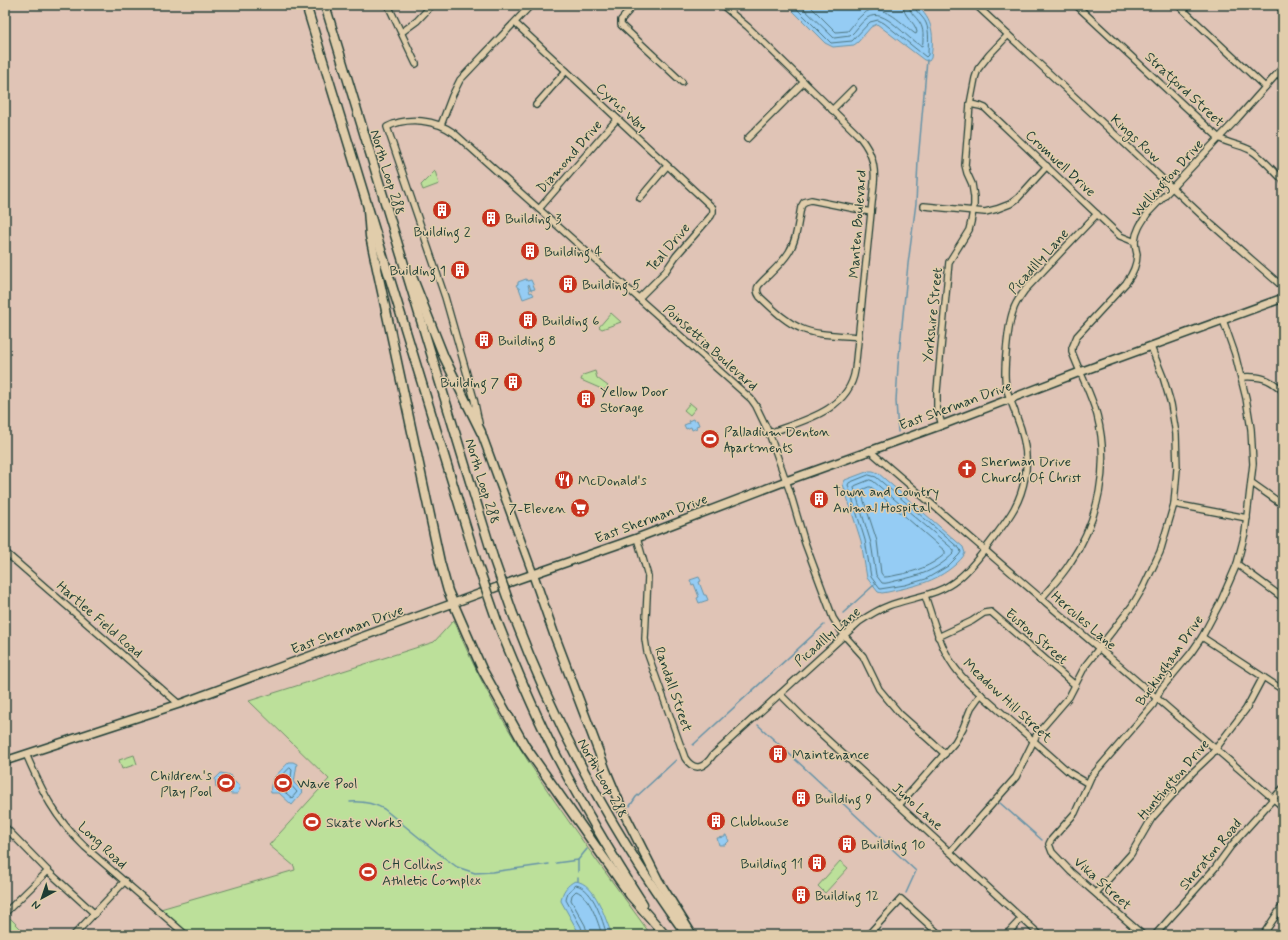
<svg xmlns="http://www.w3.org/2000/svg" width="1288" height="940" font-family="Mynerve,sans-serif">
  <rect width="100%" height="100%" fill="#e0c4b6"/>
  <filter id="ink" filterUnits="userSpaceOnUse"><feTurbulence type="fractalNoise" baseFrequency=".025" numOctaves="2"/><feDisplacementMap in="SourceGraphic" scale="8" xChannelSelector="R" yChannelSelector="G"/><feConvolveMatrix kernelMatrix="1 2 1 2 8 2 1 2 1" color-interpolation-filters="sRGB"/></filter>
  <g filter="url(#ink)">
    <g fill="#bce09a" stroke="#6e8e67">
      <path d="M435 171 439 184 423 190 421 185Z"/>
      <path d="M611 313 621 322 602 329 599 327Z"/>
      <path d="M595 371 597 378 608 386 604 390 581 380 583 375Z"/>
      <path d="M690 403 696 408 690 415 684 410Z"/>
      <path d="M454 620C500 736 579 835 651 935H186L157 910 295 870 294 866 269 845 329 779 249 701 434 642Z"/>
      <path d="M134 755 137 764 122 769 119 760Z"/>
      <path d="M840 861 848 868 825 893 818 886Z"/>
      <path d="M9 917 27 935H5V920Z"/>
    </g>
    <g fill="#95ccf4" stroke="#6693a7">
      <path d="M787 5H916C934 20 934 36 931 58L929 61 924 60 877 24 871 27 858 42 854 45 833 47 825 43Z"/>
      <path d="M526 279 527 281 531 280 535 289 531 290 529 284 528 285 530 293 532 292 534 295 523 299 519 288H518L516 285 518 284V282Z"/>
      <path d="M693 419 694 421 697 420 699 425 696 426 697 428 692 430 691 427 686 429 684 425 689 423 688 421Z"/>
      <path d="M869 471H873L878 473 963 547 965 553C963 558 959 561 955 565 934 583 914 586 888 592L882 593 878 592 867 578 861 541 843 484 845 480Z"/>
      <path d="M699 577 701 581 699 582 704 595H706L708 600 699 603 697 598 699 597 694 584 692 585 690 580Z"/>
      <path d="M289 762H293L297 764 294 783 303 792 292 805 279 793H271C268 780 281 771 289 762Z"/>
      <path d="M221 773 230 775 233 781 239 785 240 789 237 794H231L227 791 221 790 216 787 215 779Z"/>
      <path d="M725 835H726L729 841 725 845H719L717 838 725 837Z"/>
      <path d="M575 881C596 883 605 919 612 935H580L561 901C562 892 567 885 575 881Z"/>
    </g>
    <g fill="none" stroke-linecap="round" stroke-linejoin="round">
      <g stroke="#4e7681" stroke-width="1">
        <path d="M793 5 831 43 852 41 870 22 878 20 884 23 926 57 928 55C928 44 930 32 926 23 923 16 915 12 914 5"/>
        <path d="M800 5 834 38 850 36C856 31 860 23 867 18 885 6 906 40 922 46 923 43 923 41 923 37 924 18 910 18 909 5"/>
        <path d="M809 5 836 32 848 31C853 25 857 19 863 14 881 0 900 22 914 33L916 34 917 32C915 21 903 17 903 5"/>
        <path d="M869 475 876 477 960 549 961 552 959 555 948 566 926 579 905 585 880 589 871 577 865 540 848 485 849 483Z"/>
        <path d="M870 480 873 481 954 550V553C936 571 919 576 895 581 890 582 886 584 882 583L876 575 871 543 854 488 855 486Z"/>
        <path d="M869 487H871L945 551V554C931 566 915 572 897 575 893 576 888 577 884 577L881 573 877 541 861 492 862 490Z"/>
        <path d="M290 768 292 770 290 784 297 792 292 798 281 789 276 788 274 786 275 783Z"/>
        <path d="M583 935 581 927 566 900 568 892 576 885C594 889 602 920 607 935"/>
        <path d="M588 935 585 925 571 900 572 895 576 891C590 896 598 922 602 935"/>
      </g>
      <g stroke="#6693a7" stroke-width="1.5">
        <path d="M898 432 896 401 898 366 908 264 916 203 918 161 927 60"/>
        <path d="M843 613 874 585"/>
        <path d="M758 725 916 871 906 893"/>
        <path d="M693 745 824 625"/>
        <path d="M350 802C363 801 373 803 384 809L438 853 457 867 475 873 492 872 549 864"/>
        <path d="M1000 803 1042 840"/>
        <path d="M630 806 636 797 676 760"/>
        <path d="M556 863 578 860 587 849"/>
        <path d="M578 872V860"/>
        <path d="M578 878V881"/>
      </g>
      <g stroke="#1f3d34" stroke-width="8">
        <g id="minor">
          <path d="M388 5 416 64"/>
          <path d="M634 5 621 20V25L682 82"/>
          <path d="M722 5 748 27 857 134C870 148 876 164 874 183L855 370C849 411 802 421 769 433"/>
          <path d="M976 5 1211 224 1283 287"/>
          <path d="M1076 5 1219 138C1229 144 1238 144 1248 149 1259 153 1274 172 1283 180"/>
          <path d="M1178 5 1265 87"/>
          <path d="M1278 5 1283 10"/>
          <path d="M515 23 713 208V212L711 216 676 256 665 272 639 298"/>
          <path d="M402 32 417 21 432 5"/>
          <path d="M970 104 980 106 985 108 1120 236 1135 242"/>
          <path d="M536 105 566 71"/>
          <path d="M832 110 853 89"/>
          <path d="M441 125 452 96 460 80 531 5"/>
          <path d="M747 139 804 82"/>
          <path d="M640 198 667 166"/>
          <path d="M924 206 985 212 997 209 1010 204 1018 198 1047 166"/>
          <path d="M539 209 617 119"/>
          <path d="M859 337C839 335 817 336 800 328 784 321 772 308 760 297 757 293 756 289 759 285 769 274 781 265 789 252 797 239 798 222 801 207L804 202 811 200 871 212"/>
          <path d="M1242 377C1260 376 1269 378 1283 391"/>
          <path d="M479 423 474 399 445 297 387 127C408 116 436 120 454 133L751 399 756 406 769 433 790 492 805 543 833 618 844 635 863 656 879 689 900 714 945 754"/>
          <path d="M942 425 937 408V391L949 262 969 230 971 222 974 205V197L972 184 967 173 965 165 970 104 975 78 978 69 989 55 1008 35"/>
          <path d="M869 450 1283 807"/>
          <path d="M1252 483 1283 505"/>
          <path d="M1174 504 1247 518"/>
          <path d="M637 538 648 576 645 639 647 652 685 758C695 773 705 767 713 755L859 622C868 616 877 610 888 606 911 597 938 596 958 579 971 569 980 556 990 543 1007 520 1020 506 1025 477 1029 456 1024 435 1016 415 1013 405 1008 396 1006 386 1003 372 1008 325 1013 311 1015 303 1020 297 1025 290L1097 214"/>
          <path d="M5 552 179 704"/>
          <path d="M1237 564 1283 598"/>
          <path d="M925 596C937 630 941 656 968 683L1070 773 1087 783"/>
          <path d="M1041 599C1051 587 1062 576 1070 563 1099 520 1110 465 1097 415 1091 394 1080 373 1072 352V348L1077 336 1126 283C1132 275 1137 264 1137 254 1136 250 1135 245 1135 241 1136 230 1142 222 1148 213L1237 119 1283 67"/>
          <path d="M938 637 972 621 984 613 991 612 1075 685"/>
          <path d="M1202 637 1283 690"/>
          <path d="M780 694 806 720 1040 935"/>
          <path d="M26 754C43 793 54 817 85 847L186 935"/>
          <path d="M899 805 955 742 963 728 971 708 981 694"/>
          <path d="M5 827 48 871 95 914"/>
          <path d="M950 852 1016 777 1037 734 1069 697 1085 666 1132 606 1144 586 1160 552 1174 504 1177 469 1176 434 1171 404 1163 377 1151 347"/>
          <path d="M1096 893 1131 854 1152 818 1193 772 1211 755 1246 709 1263 677"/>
          <path d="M5 913 48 871"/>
          <path d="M74 935 125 881"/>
          <path d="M868 935 901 899 940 935"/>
          <path d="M1006 935 1022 918"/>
          <path d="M1143 935 1071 872 1052 852 1049 844 1051 840 1075 813 1091 777 1153 705 1161 689 1191 653 1202 637 1220 603 1237 564 1245 533 1253 464 1251 429 1246 398 1235 354 1223 320"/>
          <path d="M1155 935 1215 868 1231 846 1283 788"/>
          <path d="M1263 935 1283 905"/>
        </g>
      </g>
      <g stroke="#1f3d34" stroke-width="10">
        <g id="major">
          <path d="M481 432 533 574"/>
          <path d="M5 761 179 704 519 579 637 538 786 481 942 425 1080 372 1283 298"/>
        </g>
      </g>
      <g stroke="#1f3d34" stroke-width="11">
        <g id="highway">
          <path d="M306 5 477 563"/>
          <path d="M325 5 493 557"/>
          <path d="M368 210 370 236 440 562 448 591 482 669 525 746 630 895 665 935"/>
          <path d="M411 274 444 357 481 432"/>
          <path d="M533 574 554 634 606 771 622 809 658 880 692 935"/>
          <path d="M513 614C556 727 613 834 684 931"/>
          <path d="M497 621C513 661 530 702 549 741 577 797 609 851 643 904"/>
        </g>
      </g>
      <use href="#minor" stroke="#e1cdab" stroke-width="5.5"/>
      <use href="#major" stroke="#e1cdab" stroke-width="7"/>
      <use href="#highway" stroke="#e1cdab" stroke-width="8"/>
      <g stroke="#1f3d34" stroke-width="11" stroke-linecap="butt">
        <g id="highway-bridge">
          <path d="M493 557 513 614"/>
          <path d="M477 563 497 621"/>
        </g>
      </g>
      <use href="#highway-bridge" stroke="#e1cdab" stroke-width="8"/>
    </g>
  </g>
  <defs>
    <g id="building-disc" transform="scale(1)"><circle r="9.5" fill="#c8321e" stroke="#e1cdab"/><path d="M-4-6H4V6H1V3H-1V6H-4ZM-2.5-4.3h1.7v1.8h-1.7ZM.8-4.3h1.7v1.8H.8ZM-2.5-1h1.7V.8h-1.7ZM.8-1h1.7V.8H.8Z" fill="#fff"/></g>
    <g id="stadium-disc" transform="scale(1)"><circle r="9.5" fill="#c8321e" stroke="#e1cdab"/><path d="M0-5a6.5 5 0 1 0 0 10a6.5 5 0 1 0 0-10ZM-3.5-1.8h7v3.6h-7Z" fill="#fff"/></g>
    <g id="church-disc" transform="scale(1)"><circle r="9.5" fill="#c8321e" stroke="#e1cdab"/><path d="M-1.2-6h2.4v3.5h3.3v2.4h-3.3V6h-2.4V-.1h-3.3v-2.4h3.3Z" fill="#fff"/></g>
    <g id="restaurant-disc" transform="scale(1)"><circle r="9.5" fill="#c8321e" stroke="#e1cdab"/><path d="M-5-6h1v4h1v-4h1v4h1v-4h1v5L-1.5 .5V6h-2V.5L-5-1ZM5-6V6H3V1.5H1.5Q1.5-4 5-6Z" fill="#fff"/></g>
    <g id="supermarket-disc" transform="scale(1)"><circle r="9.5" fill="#c8321e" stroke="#e1cdab"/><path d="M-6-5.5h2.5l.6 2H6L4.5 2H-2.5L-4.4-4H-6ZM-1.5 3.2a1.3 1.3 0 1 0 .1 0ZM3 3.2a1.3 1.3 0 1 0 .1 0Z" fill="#fff"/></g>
  </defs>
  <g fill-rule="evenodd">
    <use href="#building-disc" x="442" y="210"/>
    <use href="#building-disc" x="491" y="218"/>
    <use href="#building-disc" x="530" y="251"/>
    <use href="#building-disc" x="460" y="270"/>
    <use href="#building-disc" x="568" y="284"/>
    <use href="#building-disc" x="528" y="320"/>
    <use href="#building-disc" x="484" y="340"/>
    <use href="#building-disc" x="513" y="382"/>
    <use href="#building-disc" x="586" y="399"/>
    <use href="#stadium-disc" x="710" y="439"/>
    <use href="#church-disc" x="967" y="469"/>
    <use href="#restaurant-disc" x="564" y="480"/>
    <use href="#building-disc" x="819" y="499"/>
    <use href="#supermarket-disc" x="580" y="508"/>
    <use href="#building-disc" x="778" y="754"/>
    <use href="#stadium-disc" x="226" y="783"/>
    <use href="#stadium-disc" x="283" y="783"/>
    <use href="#building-disc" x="801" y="798"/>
    <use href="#building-disc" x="716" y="821"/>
    <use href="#stadium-disc" x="312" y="822"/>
    <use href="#building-disc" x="847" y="844"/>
    <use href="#building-disc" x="817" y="863"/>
    <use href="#stadium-disc" x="368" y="872"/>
    <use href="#building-disc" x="801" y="895"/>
  </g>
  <g text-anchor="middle" stroke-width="3" stroke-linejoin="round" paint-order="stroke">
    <g font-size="14" fill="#1f3d34" stroke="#e1cdab">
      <text transform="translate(1185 89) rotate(43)" y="5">Stratford Street</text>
      <text transform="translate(622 107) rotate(43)" y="5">Cyrus Way</text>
      <text transform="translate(1136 138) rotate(43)" y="5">Kings Row</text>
      <text transform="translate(569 156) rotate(-49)" y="5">Diamond Drive</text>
      <text transform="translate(1061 163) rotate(43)" y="5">Cromwell Drive</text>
      <text transform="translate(388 172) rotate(73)" y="5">North Loop 288</text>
      <text transform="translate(1167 178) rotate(-48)" y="5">Wellington Drive</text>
      <text transform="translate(857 224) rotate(-86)" y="5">Manten Boulevard</text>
      <text transform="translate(668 247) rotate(-50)" y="5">Teal Drive</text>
      <text transform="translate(1038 261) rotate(-48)" y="5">Picadilly Lane</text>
      <text transform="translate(932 315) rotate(-84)" y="5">Yorkshire Street</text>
      <text transform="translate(711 347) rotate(42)" y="5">Poinsettia Boulevard</text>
      <text transform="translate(955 405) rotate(-20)" y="5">East Sherman Drive</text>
      <text transform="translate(483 481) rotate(73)" y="5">North Loop 288</text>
      <text transform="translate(651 518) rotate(-20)" y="5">East Sherman Drive</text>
      <text transform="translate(100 619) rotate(41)" y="5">Hartlee Field Road</text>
      <text transform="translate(1084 620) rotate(41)" y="5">Hercules Lane</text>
      <text transform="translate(347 629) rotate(-20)" y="5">East Sherman Drive</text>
      <text transform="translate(827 636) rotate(-41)" y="5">Picadilly Lane</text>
      <text transform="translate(1037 636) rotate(41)" y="5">Euston Street</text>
      <text transform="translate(1169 660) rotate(-55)" y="5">Buckingham Drive</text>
      <text transform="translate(674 689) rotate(71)" y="5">Randall Street</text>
      <text transform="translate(1008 700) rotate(43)" y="5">Meadow Hill Street</text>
      <text transform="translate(603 778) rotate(61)" y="5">North Loop 288</text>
      <text transform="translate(1173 779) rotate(-49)" y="5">Huntington Drive</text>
      <text transform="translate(918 806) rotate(42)" y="5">Juno Lane</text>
      <text transform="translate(103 845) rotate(43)" y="5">Long Road</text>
      <text transform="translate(1210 854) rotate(-50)" y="5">Sheraton Road</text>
      <text transform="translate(1103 883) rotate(42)" y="5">Vika Street</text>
    </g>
    <g font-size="14" fill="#1f3d34" stroke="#e1cdab" text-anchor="start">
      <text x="505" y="223">Building 3</text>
      <text x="442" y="236" text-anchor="middle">Building 2</text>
      <text x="544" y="256">Building 4</text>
      <text x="446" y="275" text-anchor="end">Building 1</text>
      <text x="582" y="289">Building 5</text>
      <text x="542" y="325">Building 6</text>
      <text x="498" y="345">Building 8</text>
      <text x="499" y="387" text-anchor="end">Building 7</text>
      <text x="600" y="396">Yellow Door<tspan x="600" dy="16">Storage</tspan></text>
      <text x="724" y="436">Palladium Denton<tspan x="724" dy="16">Apartments</tspan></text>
      <text x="981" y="466">Sherman Drive<tspan x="981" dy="16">Church Of Christ</tspan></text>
      <text x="578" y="485">McDonald's</text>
      <text x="833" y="496">Town and Country<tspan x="833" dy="16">Animal Hospital</tspan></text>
      <text x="566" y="513" text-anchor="end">7-Eleven</text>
      <text x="792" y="759">Maintenance</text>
      <text x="212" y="780" text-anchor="end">Children's<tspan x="212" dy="16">Play Pool</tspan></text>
      <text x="297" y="788">Wave Pool</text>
      <text x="815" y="803">Building 9</text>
      <text x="730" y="826">Clubhouse</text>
      <text x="326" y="827">Skate Works</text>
      <text x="861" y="849">Building 10</text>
      <text x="803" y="868" text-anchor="end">Building 11</text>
      <text x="382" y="869">CH Collins<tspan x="382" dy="16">Athletic Complex</tspan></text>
      <text x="815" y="900">Building 12</text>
    </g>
  </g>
  <rect width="1288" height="940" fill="none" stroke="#e1cdab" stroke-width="20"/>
  <rect x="10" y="10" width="1268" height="920" fill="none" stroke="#1f3d34" stroke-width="1.5" filter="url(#ink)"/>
  <g transform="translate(42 898) rotate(220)" stroke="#e1cdab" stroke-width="3" paint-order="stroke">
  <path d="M0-3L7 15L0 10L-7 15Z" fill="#1f3d34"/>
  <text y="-6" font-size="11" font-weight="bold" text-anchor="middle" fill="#1f3d34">N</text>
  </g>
</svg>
